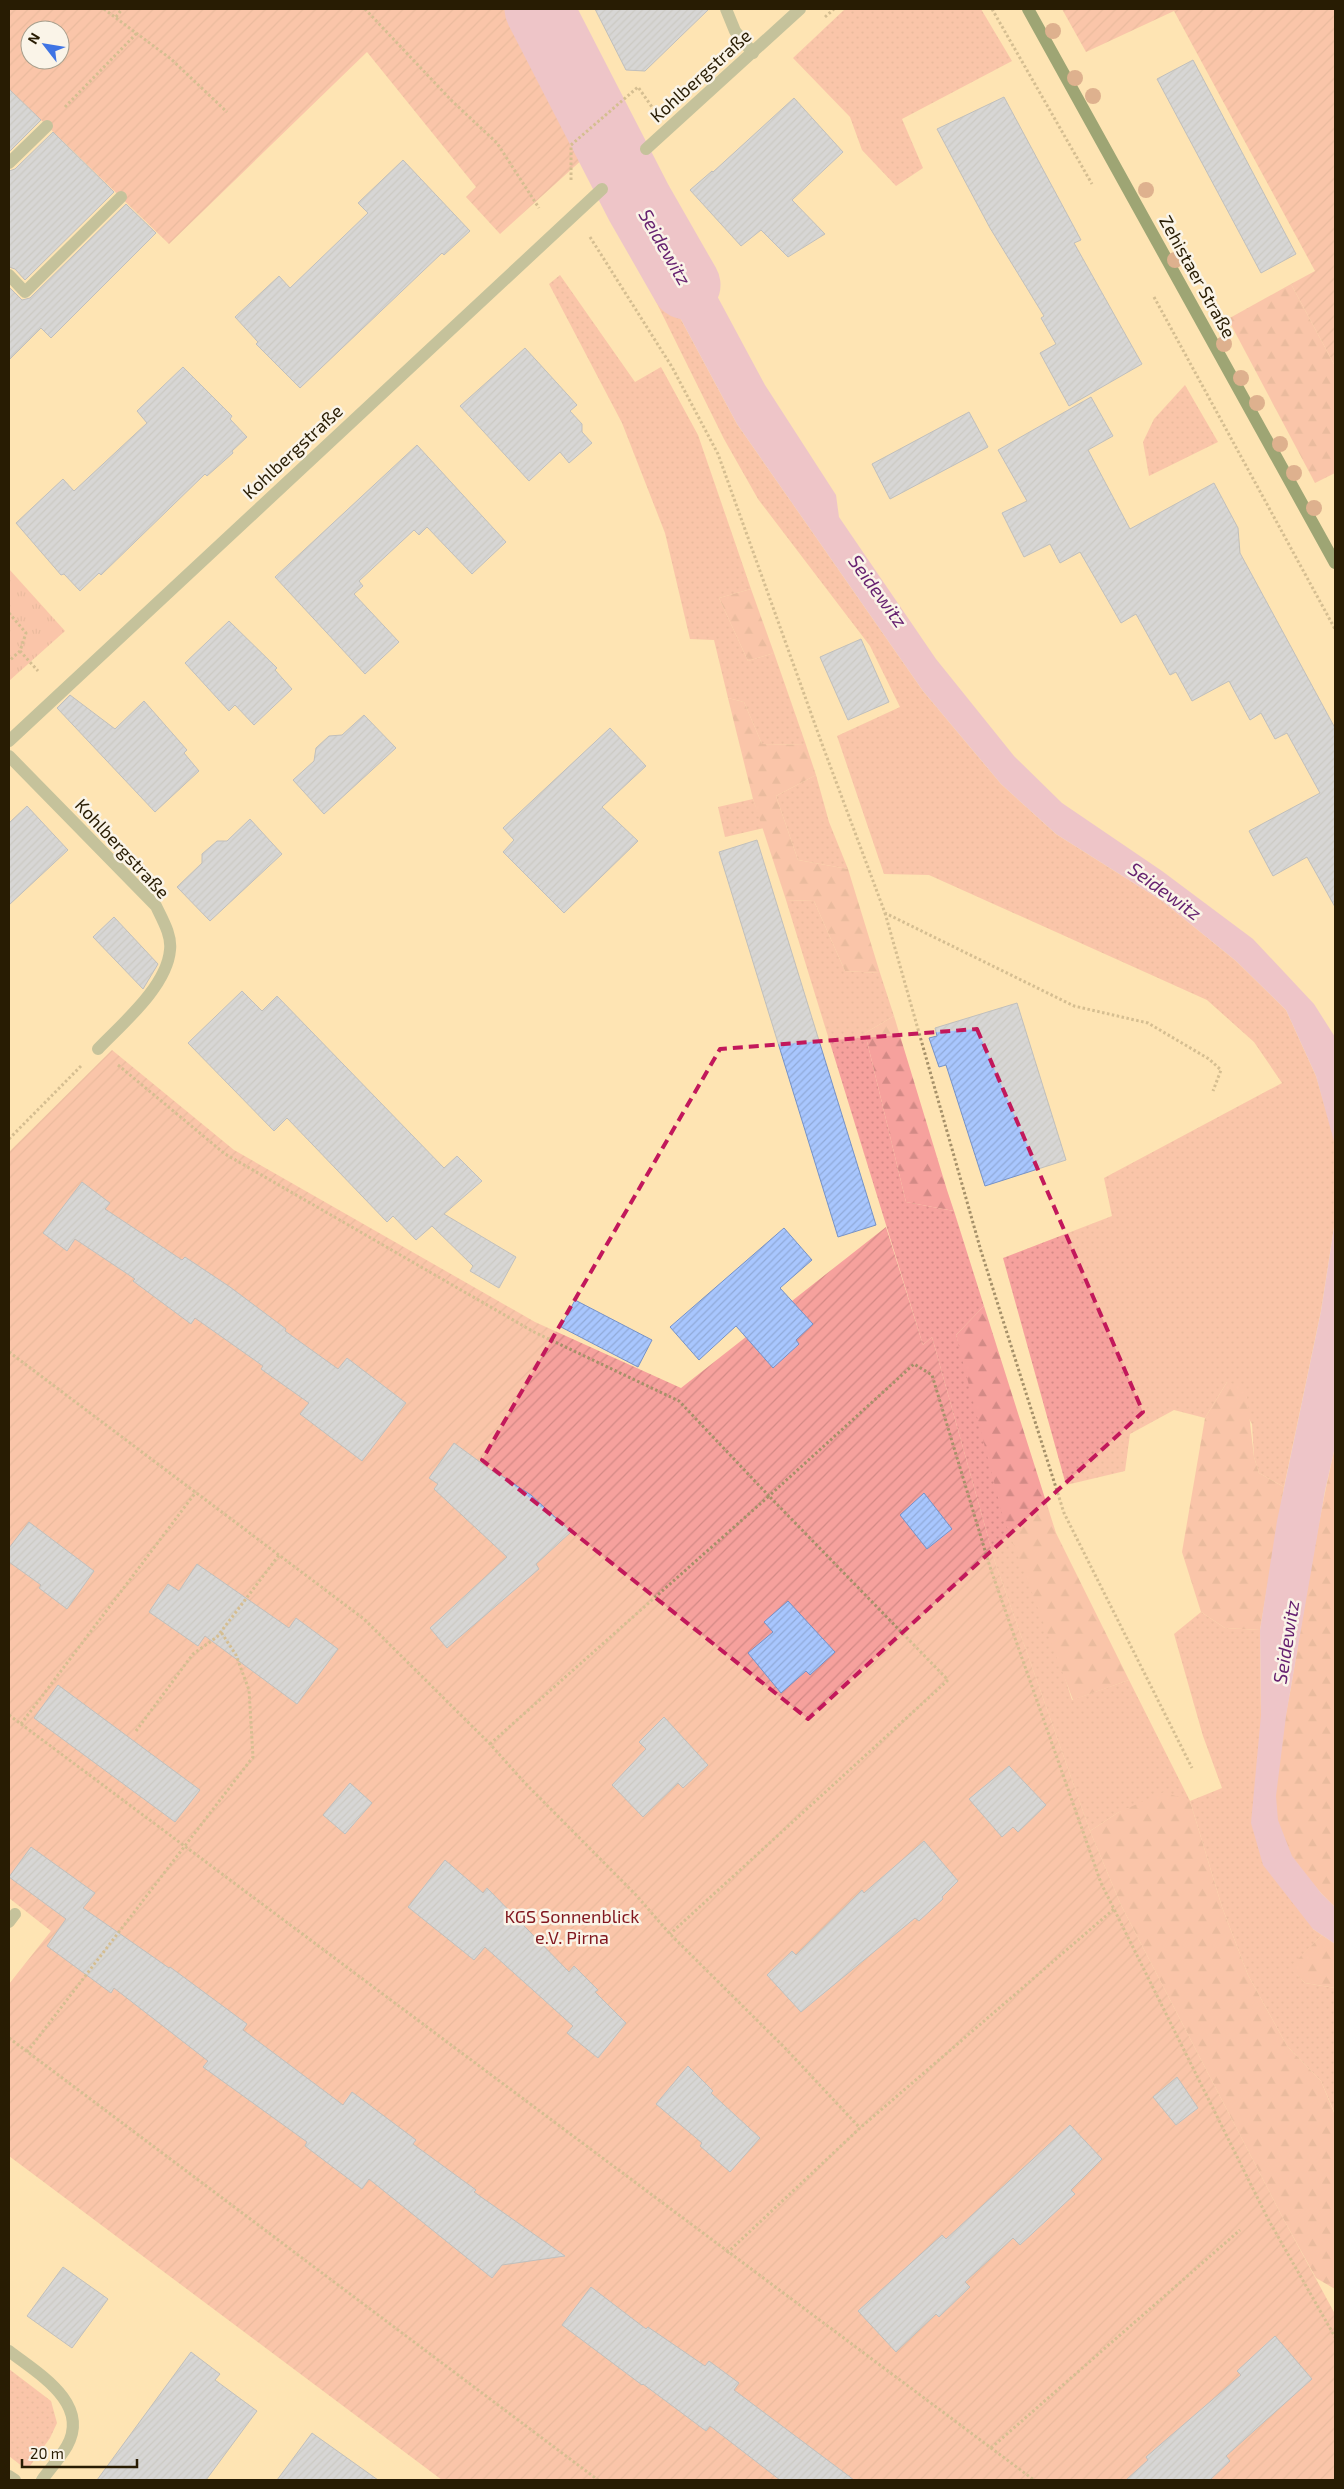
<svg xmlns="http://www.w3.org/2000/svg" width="1344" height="2489" font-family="'Exo 2',sans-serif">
  <defs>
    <pattern id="grass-dots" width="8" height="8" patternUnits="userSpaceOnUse" patternTransform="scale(1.25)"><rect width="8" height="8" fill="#f6a19d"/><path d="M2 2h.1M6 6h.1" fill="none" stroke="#d38a86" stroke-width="1.8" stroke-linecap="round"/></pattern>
    <pattern id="forest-firs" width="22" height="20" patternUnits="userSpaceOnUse" patternTransform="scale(1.25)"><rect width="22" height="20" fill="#f6a19d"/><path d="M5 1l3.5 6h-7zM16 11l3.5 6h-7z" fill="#d38a86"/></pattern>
    <pattern id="park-tufts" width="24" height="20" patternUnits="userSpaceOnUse" patternTransform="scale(1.25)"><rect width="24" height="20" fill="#f6a19d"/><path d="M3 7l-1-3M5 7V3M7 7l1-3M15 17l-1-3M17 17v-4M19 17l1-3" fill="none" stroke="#d38a86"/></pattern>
    <pattern id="garden-furrows" width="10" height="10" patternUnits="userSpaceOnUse" patternTransform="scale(1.25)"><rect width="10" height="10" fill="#f6a19d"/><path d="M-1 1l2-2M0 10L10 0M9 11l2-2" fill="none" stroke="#d38a86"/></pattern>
    <pattern id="building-hatch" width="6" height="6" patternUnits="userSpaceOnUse" patternTransform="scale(1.25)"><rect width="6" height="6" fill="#a8c6fe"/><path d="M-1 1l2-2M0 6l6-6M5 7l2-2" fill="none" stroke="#91aad8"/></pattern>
  </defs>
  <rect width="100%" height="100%" fill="#fee4b3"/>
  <g fill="url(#grass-dots)">
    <path d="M845 9H981L1012 61 902 119 923 168 896 186 862 150 850 117 793 58Z"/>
    <path d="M625 215 737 424 923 691 1001 784 1056 834 1162 901 1236 961 1286 1010 1316 1076 1334 1137 1335 1221 1321 1311 1284 1487 1259 1473 1254 1457 1252 1424 1227 1382 1205 1418 1174 1410 1130 1434 1125 1471 1066 1485 1003 1258 1112 1216 1104 1178 1282 1083 1254 1042 1207 1000 929 875 884 874 837 736 900 707 870 646 758 499 724 439 617 223Z"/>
    <path d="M560 275 635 382 661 367 698 435 751 589 719 598 748 661 774 653 806 745 762 744 744 702 728 698 714 640 690 639 665 533 622 423 549 284Z"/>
    <path d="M1185 385 1218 442 1149 476 1143 442 1154 419Z"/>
    <path d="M816 775 829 822 848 869 798 860 776 796Z"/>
    <path d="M753 799 764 828 725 837 718 807Z"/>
    <path d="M786 900 814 901 845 971 880 973 894 1016 865 1033 906 1202 954 1211 984 1306 956 1335 1072 1700 1129 1680 1190 1801 1222 1788 1203 1736 1174 1634 1201 1612 1225 1628 1260 1630 1261 1715 1313 1929 1322 1935 1290 1968 1305 1983 1335 1988V2114L1321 2081 1287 2046 1248 1975 1222 1907 1190 1801 1119 1812 1090 1831 995 1562 932 1337 923 1345Z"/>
    <path d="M9 2369 51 2401 57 2423 50 2438 30 2466 23 2467 9 2456Z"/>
  </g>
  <g fill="url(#forest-firs)">
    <path d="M1291 284 1335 366V473L1315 483 1228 319Z"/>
    <path d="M751 589 774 653 748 661 719 598Z"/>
    <path d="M728 698 744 702 762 744 806 745 816 775 776 796 798 860 848 869 880 973 845 971 814 901 786 900 753 799Z"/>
    <path d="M894 1016 947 1190 954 1211 906 1202 865 1033Z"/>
    <path d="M984 1306 1056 1533 1129 1680 1073 1700 1003 1517 956 1335Z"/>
    <path d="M1227 1382 1246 1388 1254 1457 1259 1473 1284 1487 1260 1630 1225 1628 1201 1612 1182 1552 1205 1418Z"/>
    <path d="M1335 1447V1907C1310 1883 1286 1854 1278 1820 1270 1788 1286 1716 1292 1681 1305 1603 1317 1524 1335 1447Z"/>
    <path d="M1164 1792 1190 1801 1222 1907 1248 1975 1287 2046 1321 2081 1335 2115V2289L1316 2278 1284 2220 1121 1905 1090 1831 1119 1812Z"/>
    <path d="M1322 1935 1335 1944V1988L1305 1983 1289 1968Z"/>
  </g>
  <path fill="url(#park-tufts)" d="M9 569 65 631 9 681Z"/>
  <g fill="url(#garden-furrows)" fill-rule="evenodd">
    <path d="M9 9H512L585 157 500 234 466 197 476 187 367 52 169 244 9 89ZM30 30H60V60H30Z"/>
    <path d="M1062 9H1335V366L1291 284 1315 271 1174 11 1086 52Z"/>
    <path d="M112 1050 234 1150 535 1322 681 1388 886 1227 923 1345 932 1337 995 1562 1090 1831 1121 1905 1284 2220 1335 2314V2480H442L9 2156V1984L51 1931 9 1898V1152Z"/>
  </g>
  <g fill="#dba1e2">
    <path d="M512 9H565L628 121 585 157Z"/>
    <path d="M658 186 765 385 836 495 839 517 936 659 1014 756 1062 803 1162 871 1253 939 1314 1004 1335 1037V1145L1316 1076 1286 1010 1236 961 1162 901 1056 834 1001 784 923 691 737 424 625 215Z"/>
    <path d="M1335 1221V1447L1325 1491 1286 1716 1276 1796 1278 1820 1292 1856 1321 1893 1335 1907V1944L1313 1929 1263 1865 1251 1823 1261 1715 1260 1630 1277 1521 1321 1311Z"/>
  </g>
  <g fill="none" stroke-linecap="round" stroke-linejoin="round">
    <path stroke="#dba1e2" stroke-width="69" d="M539 9 639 203 686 285"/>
  </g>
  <g fill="url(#building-hatch)" stroke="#7692c7">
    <path d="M595 9H709L645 71 626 70Z"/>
    <path d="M1193 60 1296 254 1261 273 1157 79Z"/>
    <path d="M9 89 41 120 9 152Z"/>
    <path d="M1004 97 1081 240 1074 243 1142 364 1069 406 1040 353 1056 344 1041 318 1044 316 990 228 937 129Z"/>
    <path d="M794 98 843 152 792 200 825 234 788 257 761 230 741 246 690 190 712 171 713 172Z"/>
    <path d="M53 132 114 192 25 280 15 269 9 267V171L15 169Z"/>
    <path d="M403 160 470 231 444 255 442 253 300 388 256 344 258 342 235 317 279 276 290 288 368 213 358 203Z"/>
    <path d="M126 204 156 233 51 338 41 328 9 360V287L22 300 30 298Z"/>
    <path d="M525 348 577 405 570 411 582 424V432L592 443 569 463 560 452 529 481 460 406Z"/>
    <path d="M183 367 232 416 230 419 247 437 232 451 233 453 207 476 205 474 101 575 99 573 80 591 64 574 61 575 16 523 63 479 74 491 147 423 137 411Z"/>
    <path d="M1091 397 1113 436 1088 450 1130 529 1214 483 1238 528 1240 553 1335 728V907L1307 857 1273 876 1249 831 1320 793 1287 733 1275 739 1261 713 1250 720 1229 681 1192 701 1176 672 1170 675 1136 614 1121 623 1080 552 1060 563 1050 544 1024 557 1002 513 1027 501 998 450Z"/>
    <path d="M969 412 988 447 890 499 872 464Z"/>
    <path d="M417 445 506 542 472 574 427 527 419 535 414 530 387 555 359 581 363 586 354 594 399 642 365 674 275 577Z"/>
    <path d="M229 621 277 668 275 670 292 689 254 725 235 705 229 711 185 663Z"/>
    <path d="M861 639 889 702 848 720 820 657Z"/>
    <path d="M70 695 115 729 144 701 187 750 184 753 199 771 155 812 57 708Z"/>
    <path d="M364 715 396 748 324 814 293 780 314 761 316 748 329 736 342 735Z"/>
    <path d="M610 728 646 766 602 807 638 841 564 913 503 852 514 840 503 828Z"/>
    <path d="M27 806 68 850 9 905V823Z"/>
    <path d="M250 819 282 854 210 921 177 887 202 863V854L217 841H227Z"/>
    <path d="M757 840 876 1225 838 1237 719 852Z"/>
    <path d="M114 917 158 964 143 989 93 937Z"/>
    <path d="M242 991 262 1011 277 996 444 1168 457 1156 482 1181 444 1214 516 1257 499 1288 470 1271 473 1266 432 1226 416 1240 393 1216 387 1222 287 1118 274 1131 188 1043Z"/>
    <path d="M1017 1003 1066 1160 985 1186 946 1065 939 1067 929 1038 937 1036 935 1028Z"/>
    <path d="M82 1182 110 1203 105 1209 182 1260 185 1257 230 1287 286 1329 285 1331 338 1369 347 1358 406 1403 362 1461 300 1414 309 1403 261 1369 263 1366 195 1318 191 1324 133 1281 135 1279 75 1239 67 1251 43 1233Z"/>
    <path d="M784 1228 812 1260 780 1288 813 1324 796 1340 799 1344 773 1368 736 1326 699 1360 670 1327Z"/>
    <path d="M575 1300 652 1340 638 1367 561 1327Z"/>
    <path d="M454 1443 499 1476 500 1475 531 1495 571 1532 536 1564 539 1569 447 1648 430 1628 507 1557 434 1489 438 1484 429 1478Z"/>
    <path d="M924 1493 952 1529 927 1549 900 1515Z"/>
    <path d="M29 1522 94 1571 67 1609 39 1588 41 1585 9 1562V1548Z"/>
    <path d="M197 1564 289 1628 296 1618 338 1649 297 1704 205 1636 198 1646 149 1612 168 1584 179 1591Z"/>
    <path d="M788 1601 835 1652 810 1675 806 1671 781 1693 748 1653 773 1632 764 1622Z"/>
    <path d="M58 1685 200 1790 175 1822 34 1718Z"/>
    <path d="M664 1717 708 1765 683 1788 678 1783 643 1817 612 1785 646 1749 639 1742Z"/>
    <path d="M1009 1766 1046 1805 1018 1832 1013 1827 1002 1837 969 1799Z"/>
    <path d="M350 1783 372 1803 345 1834 323 1815Z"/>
    <path d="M924 1841 958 1881 942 1897 943 1899 919 1921 915 1918 801 2012 767 1975 792 1951 796 1955 862 1890 864 1893Z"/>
    <path d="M31 1847 95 1893 83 1908 169 1968 170 1967 247 2024 243 2030 343 2105 352 2092 416 2140 413 2144 476 2190 474 2192 565 2256 502 2265 492 2278 369 2179 362 2189 305 2146 307 2142 203 2067 208 2061 114 1988 111 1993 47 1946 66 1919 9 1877Z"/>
    <path d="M445 1860 483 1893 487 1888 569 1972 574 1966 598 1990 595 1992 626 2023 598 2058 567 2033 573 2026 485 1947 474 1960 408 1907Z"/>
    <path d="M688 2066 713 2091 711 2093 760 2138 730 2172 700 2146 702 2143 656 2104Z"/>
    <path d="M1177 2077 1198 2108 1176 2125 1153 2097Z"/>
    <path d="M1070 2125 1102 2159 1071 2190 1075 2194 1020 2245 1013 2238 965 2282 970 2287 939 2317 936 2314 896 2352 858 2311 942 2235 946 2239Z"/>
    <path d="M63 2267 108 2299 72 2348 27 2316Z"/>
    <path d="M591 2287 646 2329 648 2327 705 2366 709 2361 739 2383 734 2390 854 2480H780L710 2426 706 2431 643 2384 642 2385 562 2325Z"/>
    <path d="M1275 2336 1312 2379 1226 2456 1230 2461 1210 2480H1126L1148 2460 1146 2457 1241 2375 1237 2371Z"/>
    <path d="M191 2352 220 2374 215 2380 257 2411 206 2480H97Z"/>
    <path d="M312 2433 378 2480H277Z"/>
  </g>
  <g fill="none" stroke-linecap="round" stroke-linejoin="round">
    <g stroke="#a59069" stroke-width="3" stroke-dasharray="2.5 2.5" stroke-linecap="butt">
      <path d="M104 9 171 59 227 112"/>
      <path d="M365 9 452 101 497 143 539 208"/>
      <path d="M992 9 1092 184"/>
      <path d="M116 17 122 9"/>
      <path d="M825 17 834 9"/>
      <path d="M65 107 137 33"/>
      <path d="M571 180V145L638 87 652 107"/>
      <path d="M590 237 672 367 718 454 822 744 885 913 1074 1006 1148 1023 1209 1059 1221 1070 1213 1091"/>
      <path d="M1154 297 1335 629"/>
      <path d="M9 613 26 633 20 651 9 661"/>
      <path d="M20 651 38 671"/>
      <path d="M885 913 981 1251 1064 1513 1192 1768"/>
      <path d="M118 1065 225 1154 534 1332 679 1401 769 1496 914 1364 932 1375 990 1567 1101 1883 1268 2219 1335 2337"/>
      <path d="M9 1139 81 1066"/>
      <path d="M9 1352 364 1619 490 1744 524 1782 636 1895 670 1934 785 2048 860 2128"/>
      <path d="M9 1715 1034 2480"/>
      <path d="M21 1724 196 1492"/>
      <path d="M136 1731 193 1654 217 1637 279 1555"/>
      <path d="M490 1744 769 1496 948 1680 670 1934"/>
      <path d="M9 2038 598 2480"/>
      <path d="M27 2052 253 1757 249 1690 236 1655 221 1632"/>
      <path d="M727 2253 860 2128 1114 1909"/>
      <path d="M991 2448 1240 2230"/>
    </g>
    <g stroke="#819a7f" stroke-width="12">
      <path d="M726 9 735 31 753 53"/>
      <path d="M646 149 800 9"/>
      <path d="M9 163 47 126"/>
      <path d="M9 275 25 292 121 197"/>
      <path d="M9 741 602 189"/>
      <path d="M9 756 156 906C162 919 172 935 170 950 167 986 123 1023 98 1049"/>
      <path d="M9 1922 15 1914"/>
      <path d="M9 2351C37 2373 91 2403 67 2446 60 2458 50 2469 42 2480"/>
      <path d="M9 2476 15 2480"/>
    </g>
    <path stroke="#2b5a29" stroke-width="12" d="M1028 9 1335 563"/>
  </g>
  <g fill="#b97362">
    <circle cx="1053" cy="31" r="8"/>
    <circle cx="1075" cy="78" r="8"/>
    <circle cx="1093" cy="96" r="8"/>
    <circle cx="1146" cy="190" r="8"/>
    <circle cx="1175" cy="260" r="8"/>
    <circle cx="1224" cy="344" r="8"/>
    <circle cx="1241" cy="378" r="8"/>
    <circle cx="1257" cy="403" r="8"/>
    <circle cx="1280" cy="444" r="8"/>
    <circle cx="1294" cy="473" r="8"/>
    <circle cx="1314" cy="508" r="8"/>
  </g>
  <path d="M0 0H1344V2489H0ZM977 1029 1143 1412 808 1719 482 1460 720 1049Z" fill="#fee4b3" fill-opacity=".55" fill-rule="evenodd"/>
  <path fill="none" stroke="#c2185b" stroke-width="4" stroke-dasharray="10 6" stroke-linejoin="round" d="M977 1029 1143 1412 808 1719 482 1460 720 1049Z"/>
  <g text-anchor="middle" stroke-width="5" stroke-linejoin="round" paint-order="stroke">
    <g font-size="18" fill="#281c03" stroke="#faf4e8">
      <text transform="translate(701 76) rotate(-42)" y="6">Kohlbergstraße</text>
      <text transform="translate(1197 277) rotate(61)" y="6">Zehistaer Straße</text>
      <text transform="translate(293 452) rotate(-43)" y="6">Kohlbergstraße</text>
      <text transform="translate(122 849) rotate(47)" y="6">Kohlbergstraße</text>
    </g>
    <g font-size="18" fill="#81171f" stroke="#faf4e8">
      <text x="572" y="1923">KGS Sonnenblick<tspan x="572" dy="21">e.V. Pirna</tspan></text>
    </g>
    <g font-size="19" font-style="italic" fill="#672270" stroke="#faf4e8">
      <text transform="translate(665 247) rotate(60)" y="7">Seidewitz</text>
      <text transform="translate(878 591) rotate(54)" y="7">Seidewitz</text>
      <text transform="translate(1165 891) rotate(36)" y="7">Seidewitz</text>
      <text transform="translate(1286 1642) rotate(-81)" y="7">Seidewitz</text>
    </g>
  </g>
  <rect width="1344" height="2489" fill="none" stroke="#281c03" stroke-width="20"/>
  <g transform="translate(45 45) rotate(301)"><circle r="24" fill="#faf4e8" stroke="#a69e8c"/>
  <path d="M0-4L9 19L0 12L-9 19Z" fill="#3f74e4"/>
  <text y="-8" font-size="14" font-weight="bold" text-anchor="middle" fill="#281c03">N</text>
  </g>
  <path d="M22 2459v8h115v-8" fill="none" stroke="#281c03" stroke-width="2.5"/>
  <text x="30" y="2459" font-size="15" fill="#281c03" stroke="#faf4e8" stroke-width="4" paint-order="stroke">20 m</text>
</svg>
